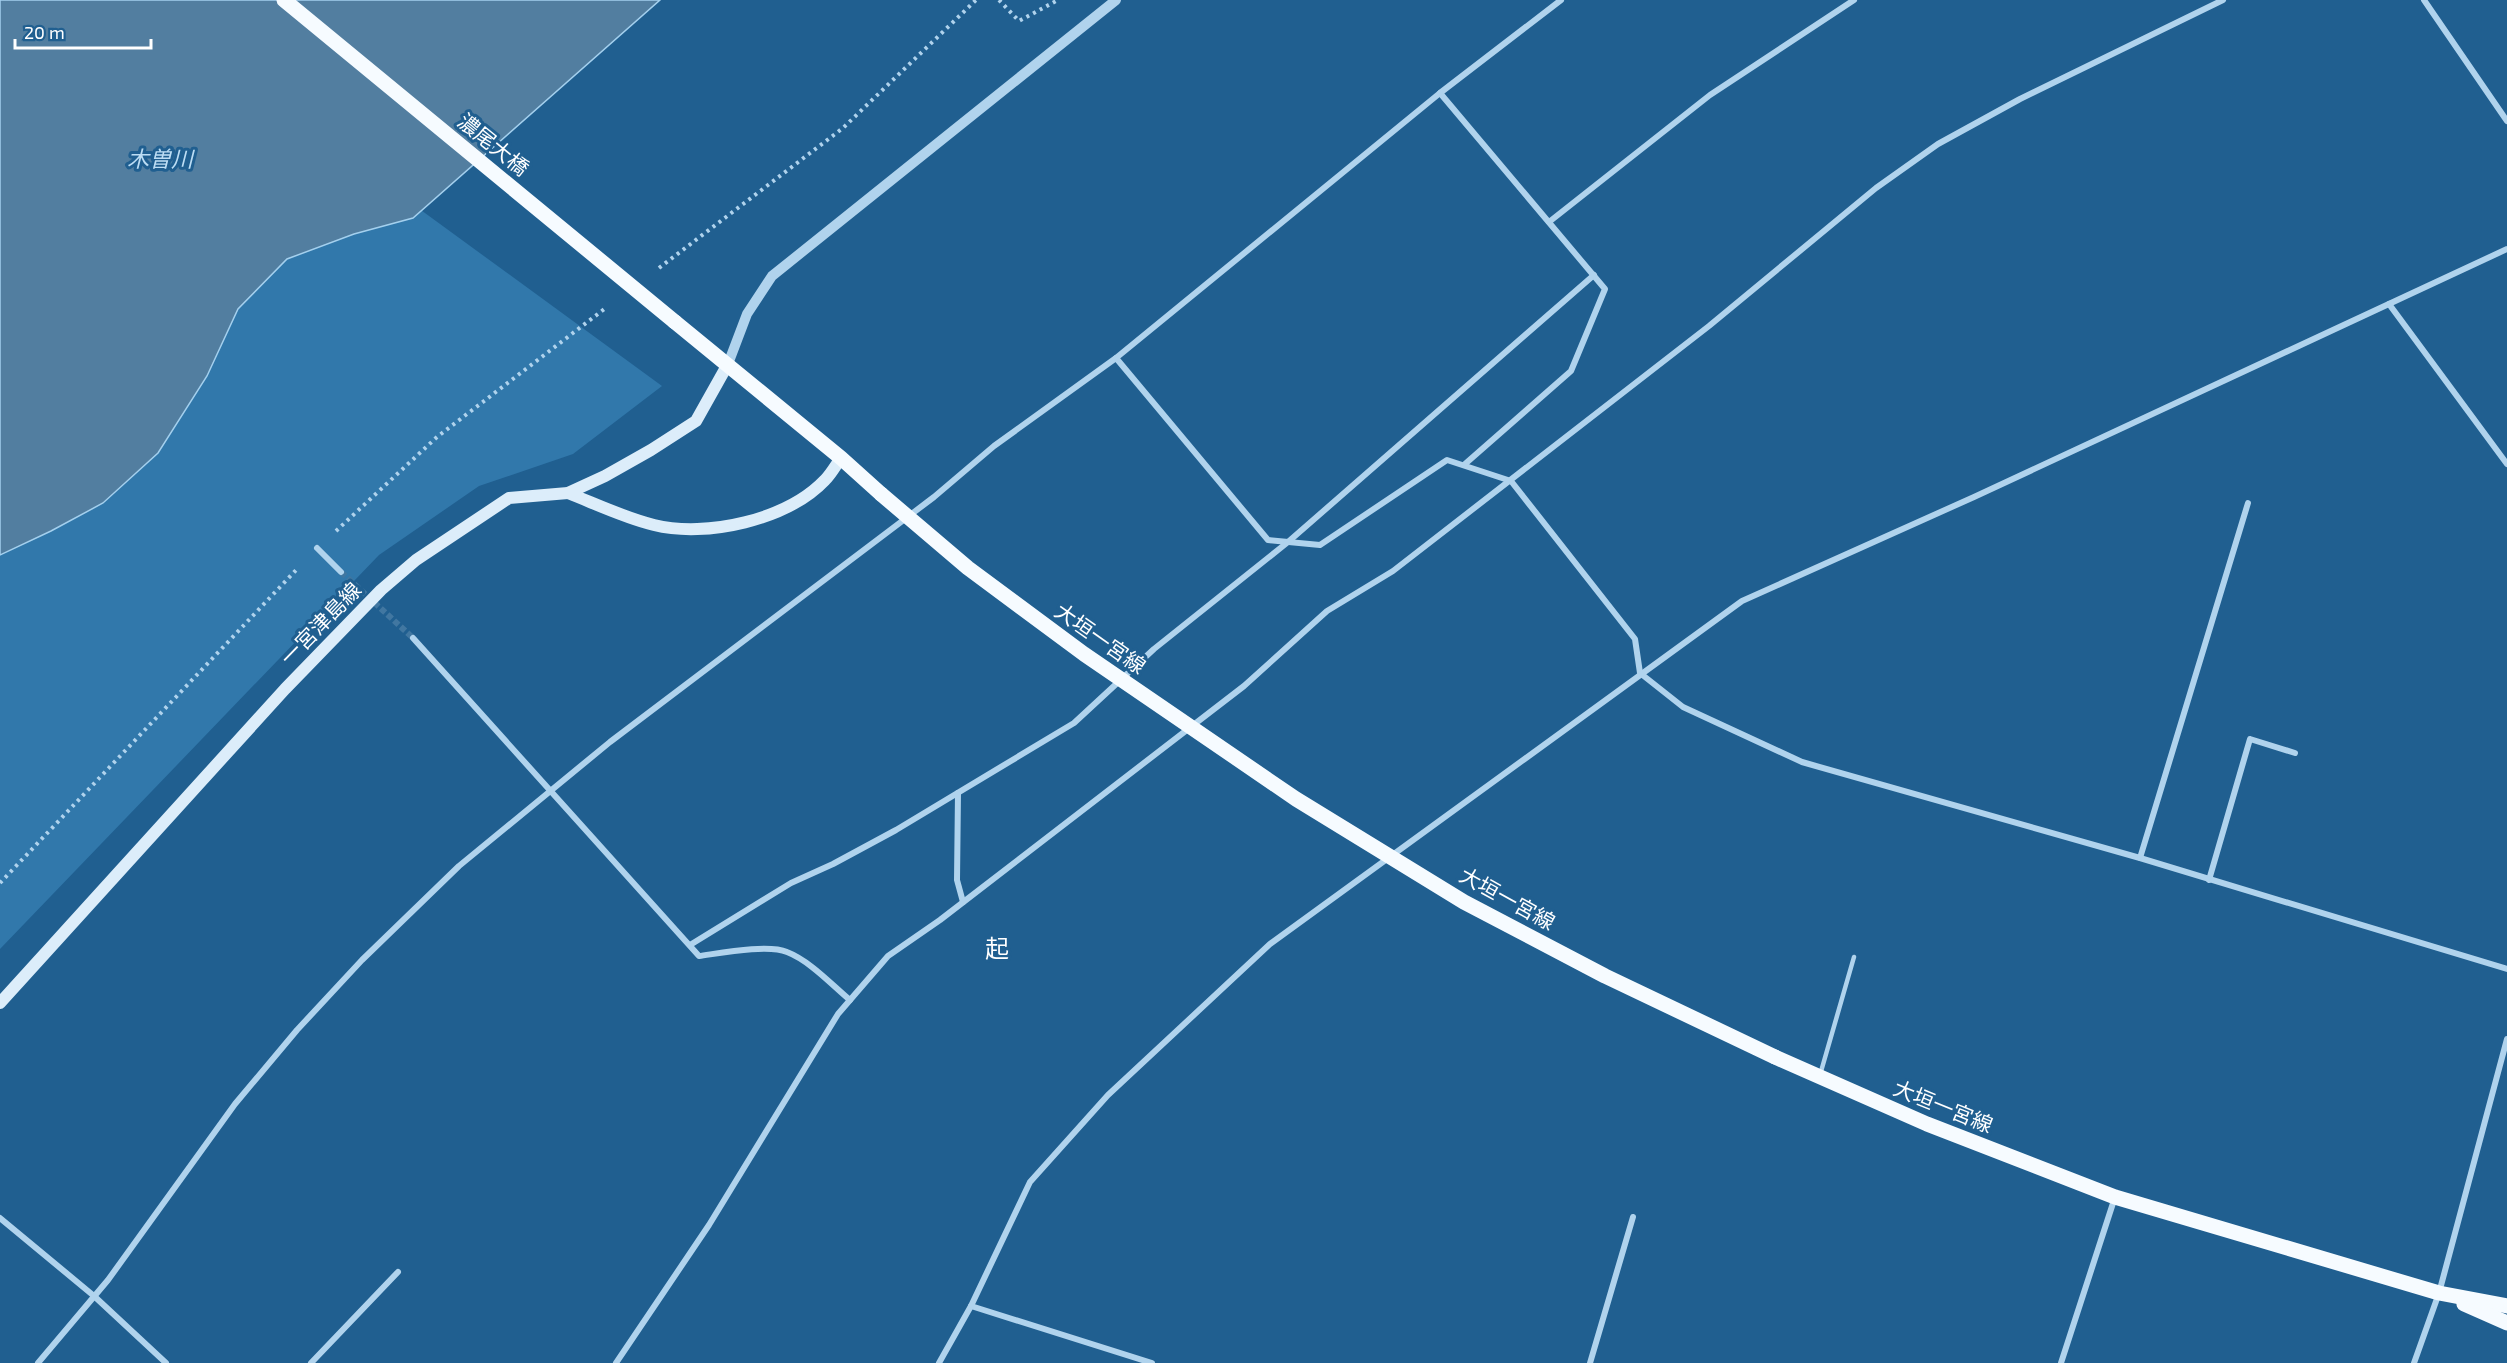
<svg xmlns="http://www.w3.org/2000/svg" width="2507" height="1363" font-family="'Exo 2','Noto Sans JP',sans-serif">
  <rect width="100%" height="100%" fill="#205f90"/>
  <path fill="#3178ab" d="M414 205 662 386 573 454 479 486 379 555 0 949V530L279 258Z"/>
  <path fill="#527ea0" stroke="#a4d0ee" stroke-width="1.5" d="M0 0H660L413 218 354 234 287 259 238 309 207 376 158 453 103 503 51 531 0 555Z"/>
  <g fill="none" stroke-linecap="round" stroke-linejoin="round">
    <path stroke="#4177a1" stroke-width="6" stroke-dasharray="6 3" stroke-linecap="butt" d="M341 572 413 638"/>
    <g stroke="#b0d3ed" stroke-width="4" stroke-dasharray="3 4.5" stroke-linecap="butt">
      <path d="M999 0 1019 21 1058 0"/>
      <path d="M659 268 843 128 976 0"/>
      <path d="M336 531 437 437 607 307"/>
      <path d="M0 883 298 568"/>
    </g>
    <path stroke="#b0d3ed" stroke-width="4.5" d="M1820 1075 1854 957"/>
    <g stroke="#b0d3ed" stroke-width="6">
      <path d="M2424 0 2507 121"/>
      <path d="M1440 93 1605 289 1571 371 1465 464"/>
      <path d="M1549 222 1710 95 1854 0"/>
      <path d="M2389 304 2507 464"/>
      <path d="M1116 358 1268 540 1320 545 1447 460 1511 481 1635 639 1640 673 1683 707 1802 762 2140 858 2507 969"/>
      <path d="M317 548 341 572"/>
      <path d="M413 638 699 956C721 953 768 944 787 952 810 961 831 984 850 1000"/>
      <path d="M958 793 957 880 963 902"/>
      <path d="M2140 858 2248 503"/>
      <path d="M2209 880 2250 739 2295 753"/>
      <path d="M690 945 791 883 833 864 896 830 1074 723 1154 649 1288 542 1594 275"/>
      <path d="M0 1218 94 1296 166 1363"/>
      <path d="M971 1306 1152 1363"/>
      <path d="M38 1363 108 1280 235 1104 297 1030 362 960 459 866 610 742 934 497 994 446 1116 358 1440 93 1561 0"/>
      <path d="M311 1363 398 1272"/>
      <path d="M616 1363 709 1225 838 1014 888 956 940 920 1244 686 1327 611 1393 571 1709 326 1876 188 1938 144 2020 99 2223 0"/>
      <path d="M939 1363 971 1306 1030 1182 1108 1095 1270 944 1742 601 1974 497 2507 249"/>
      <path d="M1590 1363 1633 1217"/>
      <path d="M2061 1363 2115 1197"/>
      <path d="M2414 1363 2439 1293 2507 1039"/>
    </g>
    <path stroke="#b0d3ed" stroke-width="10" d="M728 364 747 314 772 276 1116 0"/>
    <g stroke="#dcedfa" stroke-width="12">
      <path d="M568 493C596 504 625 518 654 525 706 538 787 520 825 480 831 474 836 465 841 458"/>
      <path d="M0 1003 285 689 381 590 416 560 509 498 568 493 605 476 651 450 696 421 728 364"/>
    </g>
    <g stroke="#f6fbff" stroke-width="15">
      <path d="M675 322 841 458 881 494"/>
      <path d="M1775 1057 1927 1124 2115 1197 2439 1293 2507 1306"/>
      <path d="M2464 1304 2507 1323"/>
    </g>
    <g stroke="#f6fbff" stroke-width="15">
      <path d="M284 0 675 322"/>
      <path d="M881 494 968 568 1084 654 1296 799 1464 902 1605 976 1775 1057"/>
    </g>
  </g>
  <g text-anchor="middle" stroke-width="6" stroke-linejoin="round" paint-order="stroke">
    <g font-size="21" fill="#fff" stroke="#205f90">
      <text transform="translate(493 145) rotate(39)" y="7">濃尾大橋</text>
      <text transform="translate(321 624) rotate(-46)" y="7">一宮津島線</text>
      <text transform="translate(1100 639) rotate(35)" y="7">大垣一宮線</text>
      <text transform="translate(1507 899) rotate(29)" y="7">大垣一宮線</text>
      <text transform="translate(1943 1107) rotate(22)" y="7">大垣一宮線</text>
    </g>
    <g font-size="22" font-style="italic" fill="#bcddf4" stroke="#205f90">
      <text x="160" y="167">木曽川</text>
    </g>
    <g font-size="24" fill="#fff" stroke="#205f90">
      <text x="997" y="957">起</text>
    </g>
  </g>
  <path d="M15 39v9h136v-9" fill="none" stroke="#ffffff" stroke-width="3"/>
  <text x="24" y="39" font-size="18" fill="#ffffff" stroke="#205f90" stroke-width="4.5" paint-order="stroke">20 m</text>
</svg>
